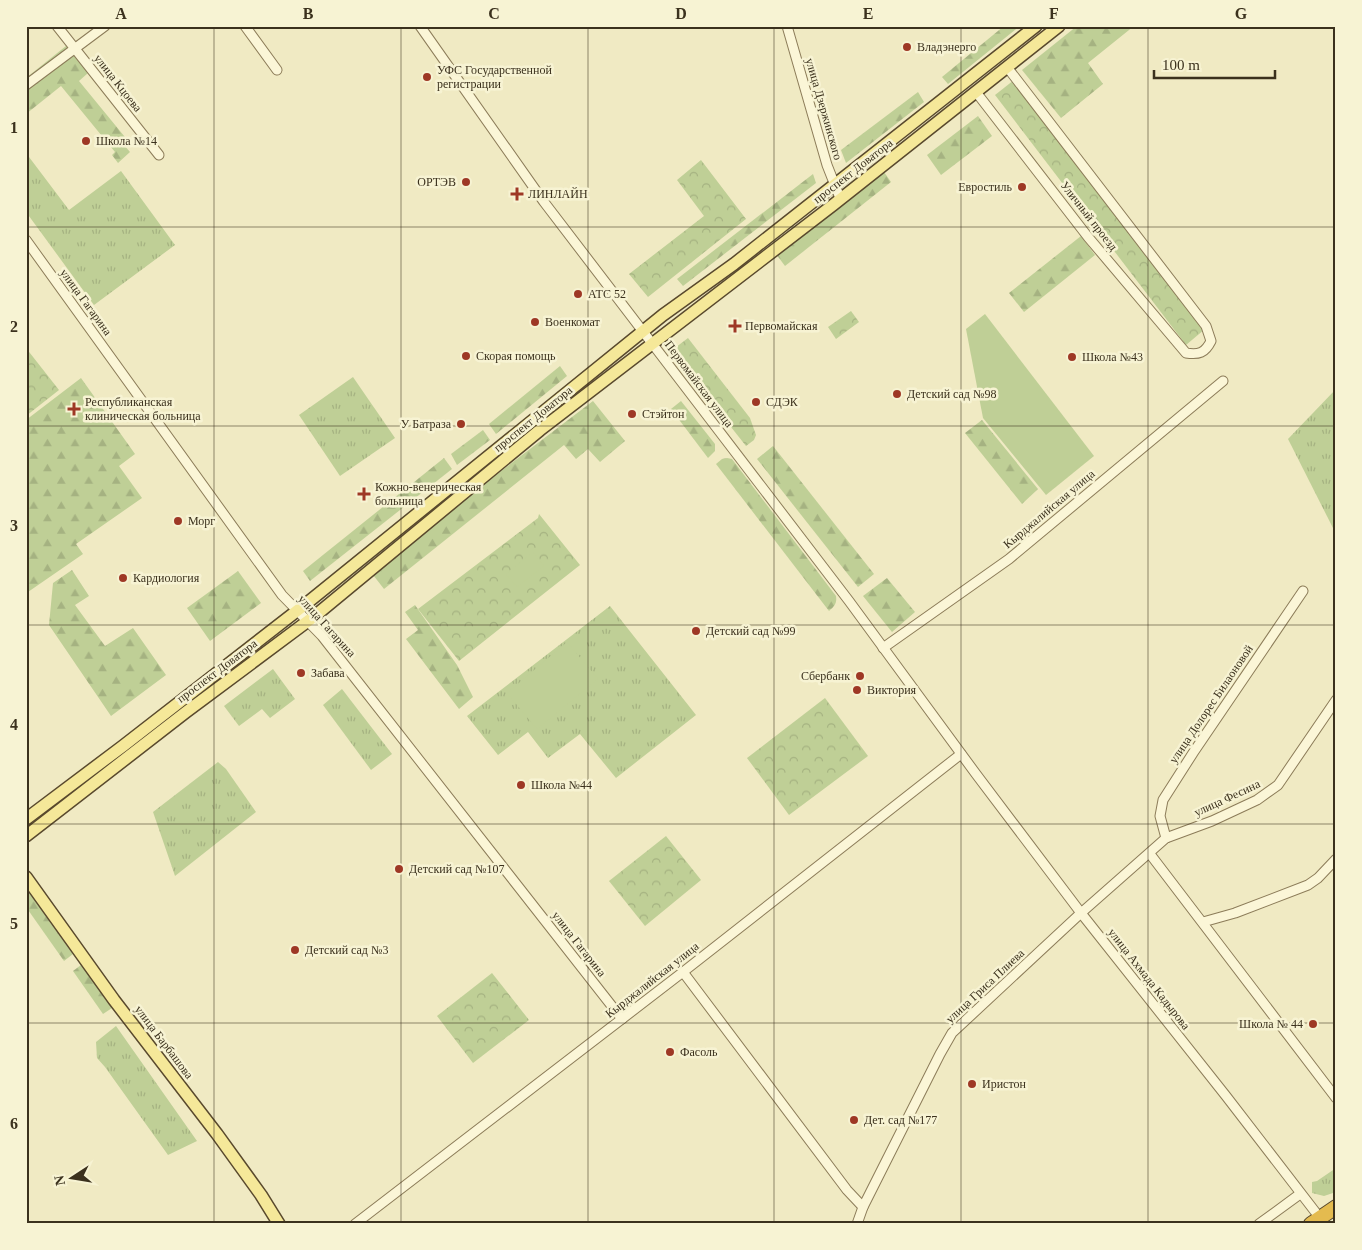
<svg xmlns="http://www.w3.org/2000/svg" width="1362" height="1250" font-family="'Times New Roman',serif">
  <defs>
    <pattern id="grass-tufts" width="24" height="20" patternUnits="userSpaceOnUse" patternTransform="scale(1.25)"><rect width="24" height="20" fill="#bfcf96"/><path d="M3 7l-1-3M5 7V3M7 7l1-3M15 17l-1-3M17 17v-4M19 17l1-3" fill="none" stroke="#a5b281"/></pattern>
    <pattern id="forest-firs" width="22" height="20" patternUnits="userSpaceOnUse" patternTransform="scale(1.25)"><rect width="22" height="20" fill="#bfcf96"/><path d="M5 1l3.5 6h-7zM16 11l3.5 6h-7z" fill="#a5b281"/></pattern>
    <pattern id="park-crowns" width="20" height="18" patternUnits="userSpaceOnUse" patternTransform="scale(1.25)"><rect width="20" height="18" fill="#bfcf96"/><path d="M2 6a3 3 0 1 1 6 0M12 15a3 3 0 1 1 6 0" fill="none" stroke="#a5b281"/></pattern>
  </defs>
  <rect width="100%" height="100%" fill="#f0eac3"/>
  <g fill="url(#grass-tufts)">
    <path d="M26 153 69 210 121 171 175 245 94 305 26 212Z"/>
    <path d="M353 377 395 438 340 476 299 415Z"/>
    <path d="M1336 389V534L1288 439Z"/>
    <path d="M610 606 696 715 616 778 580 734 548 758 528 732 498 755 467 716Z"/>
    <path d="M273 669 295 699 270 718 262 709 239 726 224 706Z"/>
    <path d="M342 689 392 754 371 770 323 705Z"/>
    <path d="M218 762 226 769 256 812 175 876 153 812Z"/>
    <path d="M116 1026 197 1141 168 1155 105 1067 97 1058 96 1042Z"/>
    <path d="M1336 1168V1192L1324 1196 1312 1193V1182L1317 1181Z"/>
  </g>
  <g fill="url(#forest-firs)">
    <path d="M1004 26H1020L948 84 942 77Z"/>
    <path d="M1077 26H1134L1088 63 1103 84 1061 118 1022 70Z"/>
    <path d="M66 46 88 73 79 81 129 142 124 145 130 152 118 163 112 155 115 152 61 86 26 114V78Z"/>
    <path d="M918 92 924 102 846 163 841 150Z"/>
    <path d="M978 116 992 136 941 175 927 155Z"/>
    <path d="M884 172 891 182 785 266 776 254Z"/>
    <path d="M813 174 816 183 683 286 677 279Z"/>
    <path d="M1081 236 1095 255 1024 312 1009 293Z"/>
    <path d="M560 366 567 376 496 434 489 424Z"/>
    <path d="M81 378 135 454 119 466 142 498 76 544 83 554 28 592 26 590V420Z"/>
    <path d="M593 401 625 441 600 462 588 449 576 459 564 445 384 589 370 571Z"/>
    <path d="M681 401 715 444V451L708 458 671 409Z"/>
    <path d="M982 420 1038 489 1022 504 965 433Z"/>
    <path d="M483 430 490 440 457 465 451 454Z"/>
    <path d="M773 446 874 574 858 587 757 459Z"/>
    <path d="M444 458 452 469 310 581 303 571Z"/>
    <path d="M727 458 732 459 836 596C837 603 835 606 829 611L716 464 722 459Z"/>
    <path d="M72 570 89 596 75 605 105 646 133 628 166 675 111 716 49 625 53 583Z"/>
    <path d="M238 571 261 603 210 641 187 608Z"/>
    <path d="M887 578 915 612 892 632 863 596Z"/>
    <path d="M415 605 457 665 473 697 459 709 406 639 418 630 405 612Z"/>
    <path d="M26 888 73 954 64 961 26 907Z"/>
    <path d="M81 965 112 1008 103 1014 73 971Z"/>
  </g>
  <g fill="url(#park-crowns)">
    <path d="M1014 80 1205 329 1186 345 995 95Z"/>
    <path d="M701 160 746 219 648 297 629 274 704 216 677 180Z"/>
    <path d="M851 311 859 322 836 339 828 327Z"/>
    <path d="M688 338 750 418 756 435 754 440 746 446 671 351Z"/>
    <path d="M26 348 59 390 26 416Z"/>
    <path d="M539 514 580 565 459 661 418 609 538 518Z"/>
    <path d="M825 698 868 756 789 815 747 758Z"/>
    <path d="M666 836 701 880 645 926 609 881Z"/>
    <path d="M492 973 529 1020 473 1063 437 1016Z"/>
  </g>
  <g fill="#bfcf96">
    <path d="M985 314 1094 456 1046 495 983 418 966 329Z"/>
    <path d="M533 552 544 566 517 587 506 574Z"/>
    <path d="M567 642 598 679 537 729 507 693Z"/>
  </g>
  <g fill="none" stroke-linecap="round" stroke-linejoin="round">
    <g stroke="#8c7c59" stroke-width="11">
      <g id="minor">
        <path d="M57 26 159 155"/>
        <path d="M245 26 277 70"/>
        <path d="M420 26 544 202 849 601 976 774 1081 913 1226 1096 1320 1218"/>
        <path d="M787 26 827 165 840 198"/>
        <path d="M26 85 105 26"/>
        <path d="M976 92 1088 237 1186 353C1199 355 1205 353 1211 341L1206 326 1007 67"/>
        <path d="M26 240 282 595 322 636 622 1019"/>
        <path d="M883 648 1009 559 1223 381"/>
        <path d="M1166 838 1160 816 1163 800 1193 753 1303 591"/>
        <path d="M1150 854 1336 1098"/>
        <path d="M1203 922 1235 913 1308 885 1318 878 1336 859"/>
        <path d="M683 972 847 1190 863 1207"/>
        <path d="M355 1224 683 972 961 754"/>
        <path d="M857 1224 863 1207 940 1054 952 1033 1081 913 1166 838 1212 821 1257 800 1278 785 1336 700"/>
        <path d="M1259 1224 1300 1194"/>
      </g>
    </g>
    <g stroke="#59492d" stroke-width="14">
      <g id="major">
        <path d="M26 819 123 746 307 603 663 315 734 264 1036 26"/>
        <path d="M26 836 186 712 316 615 540 430 833 205 1059 26"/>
        <path d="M26 877 114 1000 217 1134 261 1195 279 1224"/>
      </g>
    </g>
    <g stroke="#59492d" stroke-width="16">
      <path id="highway" d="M1311 1224 1336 1207"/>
    </g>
    <use href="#minor" stroke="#fbf6d7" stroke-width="9"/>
    <use href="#major" stroke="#f5e899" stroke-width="11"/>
    <use href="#highway" stroke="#e4bb4f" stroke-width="14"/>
  </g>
  <path fill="none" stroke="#3b311d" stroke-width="1" stroke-opacity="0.55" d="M214 26V1224M401 26V1224M588 26V1224M774 26V1224M961 26V1224M1148 26V1224M26 227H1336M26 426H1336M26 625H1336M26 824H1336M26 1023H1336"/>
  <g fill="#9e3825" stroke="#f7f3d3" stroke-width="2">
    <circle cx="907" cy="47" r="5"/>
    <circle cx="427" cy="77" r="5"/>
    <circle cx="86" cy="141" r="5"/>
    <circle cx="466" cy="182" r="5"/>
    <circle cx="1022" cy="187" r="5"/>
    <path d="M514.5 186.5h5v5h5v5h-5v5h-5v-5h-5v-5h5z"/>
    <circle cx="578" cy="294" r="5"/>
    <circle cx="535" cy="322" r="5"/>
    <path d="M732.5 318.5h5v5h5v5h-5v5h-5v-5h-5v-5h5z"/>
    <circle cx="466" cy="356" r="5"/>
    <circle cx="1072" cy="357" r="5"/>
    <circle cx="897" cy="394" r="5"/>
    <circle cx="756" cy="402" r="5"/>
    <path d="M71.5 401.5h5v5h5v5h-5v5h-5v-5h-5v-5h5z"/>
    <circle cx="632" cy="414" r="5"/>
    <circle cx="461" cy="424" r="5"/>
    <path d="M361.5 486.5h5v5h5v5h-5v5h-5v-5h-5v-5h5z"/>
    <circle cx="178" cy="521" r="5"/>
    <circle cx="123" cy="578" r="5"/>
    <circle cx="696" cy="631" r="5"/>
    <circle cx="301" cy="673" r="5"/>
    <circle cx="860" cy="676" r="5"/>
    <circle cx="857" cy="690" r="5"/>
    <circle cx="521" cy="785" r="5"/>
    <circle cx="399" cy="869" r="5"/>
    <circle cx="295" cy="950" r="5"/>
    <circle cx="1313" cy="1024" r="5"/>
    <circle cx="670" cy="1052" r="5"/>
    <circle cx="972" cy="1084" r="5"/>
    <circle cx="854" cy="1120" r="5"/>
  </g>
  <g text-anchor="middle" stroke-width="5" stroke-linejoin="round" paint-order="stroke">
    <g font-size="12" fill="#3b311d" stroke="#f7f3d3" text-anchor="start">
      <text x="917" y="51">Владэнерго</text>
      <text x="437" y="74">УФС Государственной<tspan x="437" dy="14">регистрации</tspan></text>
      <text x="96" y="145">Школа №14</text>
      <text x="456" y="186" text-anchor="end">ОРТЭВ</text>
      <text x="1012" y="191" text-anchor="end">Евростиль</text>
      <text x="528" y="198">ЛИНЛАЙН</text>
      <text x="588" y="298">АТС 52</text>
      <text x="545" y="326">Военкомат</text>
      <text x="745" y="330">Первомайская</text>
      <text x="476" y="360">Скорая помощь</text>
      <text x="1082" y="361">Школа №43</text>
      <text x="907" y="398">Детский сад №98</text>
      <text x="85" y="406">Республиканская<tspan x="85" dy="14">клиническая больница</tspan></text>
      <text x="766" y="406">СДЭК</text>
      <text x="642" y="418">Стэйтон</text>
      <text x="451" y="428" text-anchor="end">У Батраза</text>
      <text x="375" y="491">Кожно-венерическая<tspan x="375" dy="14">больница</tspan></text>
      <text x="188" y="525">Морг</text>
      <text x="133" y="582">Кардиология</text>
      <text x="706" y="635">Детский сад №99</text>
      <text x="311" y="677">Забава</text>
      <text x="850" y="680" text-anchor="end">Сбербанк</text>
      <text x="867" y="694">Виктория</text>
      <text x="531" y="789">Школа №44</text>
      <text x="409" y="873">Детский сад №107</text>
      <text x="305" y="954">Детский сад №3</text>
      <text x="1303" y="1028" text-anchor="end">Школа № 44</text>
      <text x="680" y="1056">Фасоль</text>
      <text x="982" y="1088">Иристон</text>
      <text x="864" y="1124">Дет. сад №177</text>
    </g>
    <g font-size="12" fill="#3b311d" stroke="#f7f3d3">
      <text transform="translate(118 83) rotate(52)" y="4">улица Кцоева</text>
      <text transform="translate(824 109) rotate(74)" y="4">улица Дзержинского</text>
      <text transform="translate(853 171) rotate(-38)" y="4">проспект Доватора</text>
      <text transform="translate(1089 216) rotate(52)" y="4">Уличный проезд</text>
      <text transform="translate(86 302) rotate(54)" y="4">улица Гагарина</text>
      <text transform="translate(699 384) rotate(53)" y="4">Первомайская улица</text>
      <text transform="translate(533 419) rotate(-39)" y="4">проспект Доватора</text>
      <text transform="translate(1049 509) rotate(-40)" y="4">Кырджалийская улица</text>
      <text transform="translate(327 626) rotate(48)" y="4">улица Гагарина</text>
      <text transform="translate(217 671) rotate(-37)" y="4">проспект Доватора</text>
      <text transform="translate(1211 704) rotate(-56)" y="4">улица Долорес Билаоновой</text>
      <text transform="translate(1227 798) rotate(-25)" y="4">улица Фесина</text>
      <text transform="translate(579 944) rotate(52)" y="4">улица Гагарина</text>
      <text transform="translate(1149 979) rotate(52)" y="4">улица Ахмада Кадырова</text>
      <text transform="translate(652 980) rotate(-38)" y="4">Кырджалийская улица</text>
      <text transform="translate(985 986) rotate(-43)" y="4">улица Гриса Плиева</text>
      <text transform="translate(164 1042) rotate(53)" y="4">улица Барбашова</text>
    </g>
  </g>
  <rect width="1362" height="1250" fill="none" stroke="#f7f3d3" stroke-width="55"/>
  <g transform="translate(72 1178) rotate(258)" stroke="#f7f3d3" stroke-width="4" paint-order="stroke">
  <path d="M0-4L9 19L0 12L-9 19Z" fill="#3b311d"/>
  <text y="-8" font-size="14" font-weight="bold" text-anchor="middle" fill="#3b311d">N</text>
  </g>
  <path d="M1154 70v8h121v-8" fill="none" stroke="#3b311d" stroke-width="2.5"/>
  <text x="1162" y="70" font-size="15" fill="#3b311d" stroke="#f7f3d3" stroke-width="4" paint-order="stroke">100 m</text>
  <rect x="28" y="28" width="1306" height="1194" fill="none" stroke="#3b311d" stroke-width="2"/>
  <g font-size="16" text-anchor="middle" font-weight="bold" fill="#3b311d">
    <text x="121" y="19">A</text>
    <text x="308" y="19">B</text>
    <text x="494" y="19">C</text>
    <text x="681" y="19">D</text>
    <text x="868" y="19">E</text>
    <text x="1054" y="19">F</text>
    <text x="1241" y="19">G</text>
    <text x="14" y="133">1</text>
    <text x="14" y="332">2</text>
    <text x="14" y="531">3</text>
    <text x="14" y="730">4</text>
    <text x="14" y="929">5</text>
    <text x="14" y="1129">6</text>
  </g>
</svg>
